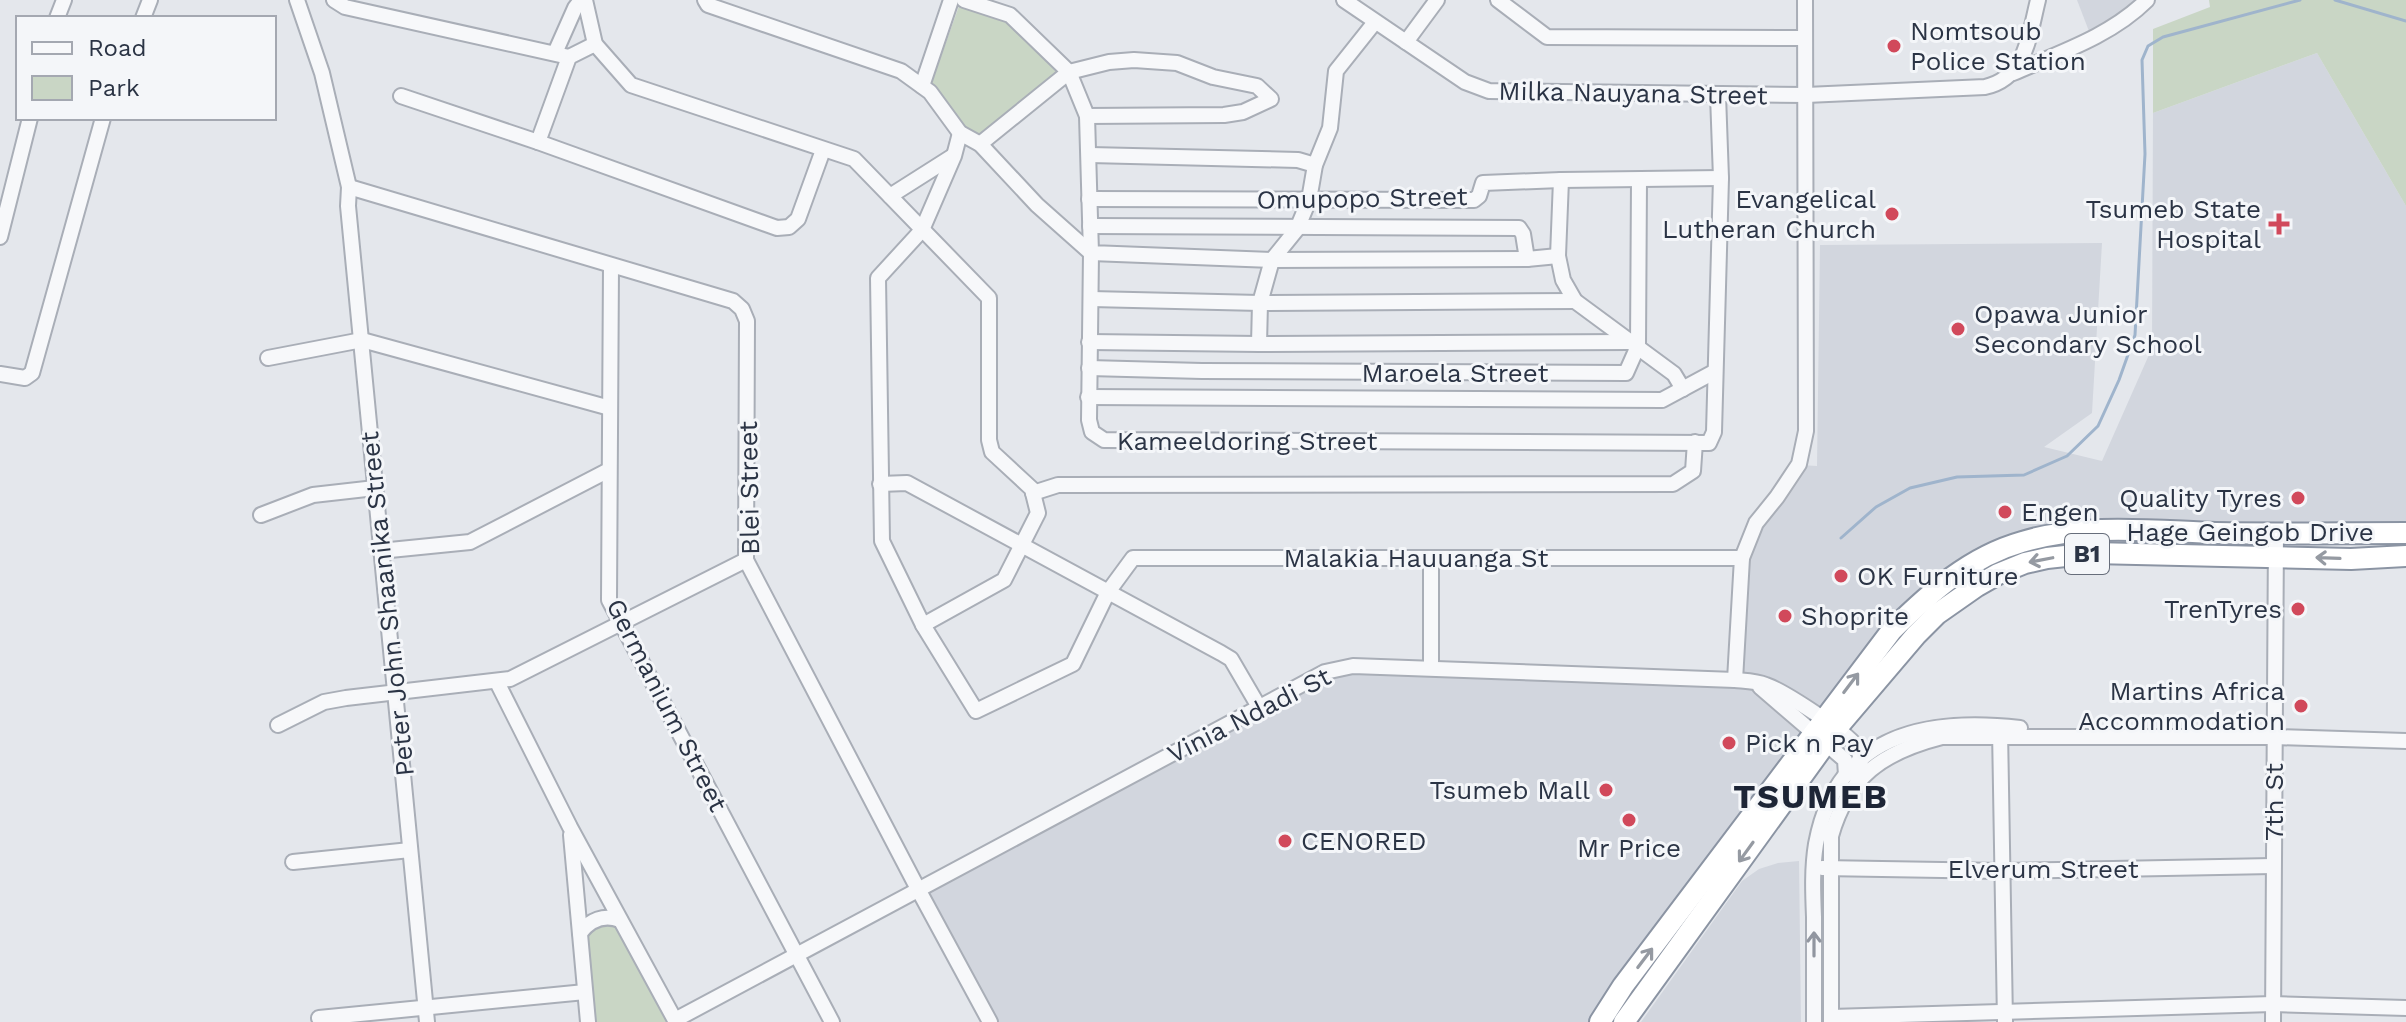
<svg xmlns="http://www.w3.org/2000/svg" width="2406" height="1022" font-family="'Work Sans',sans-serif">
  <rect width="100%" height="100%" fill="#e4e7ec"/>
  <g fill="#d2d6de">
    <path d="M2077 0H2147L2092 39Z"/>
    <path d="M2317 53 2406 206V533L2054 535 1933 590 1823 720 1757 683 1813 734 1601 1022H990L918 889 1325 672 1734 680 1742 558 1800 465 1817 466 1820 245 2102 243 2092 413 2044 447 2102 461 2152 348 2153 113Z"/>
    <path d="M1799 861 1801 1022H1641L1742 881 1759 869 1778 863Z"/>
  </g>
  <g fill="#c9d6c5">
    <path d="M2209 0H2406V206L2317 53 2153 113V29L2210 7Z"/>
    <path d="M959 6 1007 21 1062 78 984 141 964 131 931 84Z"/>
    <path d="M611 916 676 1022H588L584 927Z"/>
  </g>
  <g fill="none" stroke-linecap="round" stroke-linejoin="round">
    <g stroke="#9fb4cc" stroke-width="3">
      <path d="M2335 0 2406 21"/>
      <path d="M1841 538 1876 507 1910 488 1957 477 2024 475 2067 456 2098 426 2119 380 2135 335 2145 154 2142 60 2148 46 2163 37 2300 0"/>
    </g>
    <g stroke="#a9aeb7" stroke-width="18">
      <g id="minor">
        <path d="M297 0 322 73 349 187 348 206 427 1022"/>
        <path d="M334 0 345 7 569 57"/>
        <path d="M585 0 595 44 631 85 854 159 989 298V440L992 452 1032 489 1038 513 1004 580 923 625"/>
        <path d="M705 0 708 5 901 71 930 92 960 133 980 144 1037 205 1091 253 1089 420 1092 432 1104 440 1709 443 1714 432 1721 178 1718 95"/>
        <path d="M964 0 1010 15 1069 72 1087 116 1091 253 1272 260 1527 259 1558 256"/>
        <path d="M1344 0 1465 82 1489 91 1806 95 1985 87C2026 78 2029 36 2038 0"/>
        <path d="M1498 0 1547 37 1805 38"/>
        <path d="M57 18 64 0"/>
        <path d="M143 18 150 0"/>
        <path d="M1406 42 1437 0"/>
        <path d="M555 53 575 8 581 0"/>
        <path d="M2013 73C2059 53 2111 36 2147 0"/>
        <path d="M922 86 951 0"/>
        <path d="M401 96 538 142 777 228 789 227 798 219 823 150"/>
        <path d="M960 133 954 156 922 230 878 278 882 541 923 625 976 711 1073 664 1108 592 1133 558H1742"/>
        <path d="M538 142 569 57 595 44"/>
        <path d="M980 144 1069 72 1109 62 1134 60 1177 63 1213 77 1257 86 1271 99 1243 112 1224 115 1087 116"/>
        <path d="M1090 155 1298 160 1315 165"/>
        <path d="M1561 180 1558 256 1563 280 1575 301 1674 374 1683 389"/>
        <path d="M349 187 733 301 742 309 747 321 746 560 918 889 990 1022"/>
        <path d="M890 196 953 156"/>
        <path d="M1089 199 1474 200 1479 196 1483 183 1561 180 1721 178"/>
        <path d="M1090 226 1519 228 1523 234 1527 259"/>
        <path d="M0 237 30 118"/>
        <path d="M611 266 609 600 832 1022"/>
        <path d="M1091 299 1260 303 1575 301"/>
        <path d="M1089 342 1259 344 1629 342"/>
        <path d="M1259 344 1260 303 1272 260 1297 229 1309 200 1315 165 1330 128 1336 71 1375 22"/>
        <path d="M268 358 362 340 610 408"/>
        <path d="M1089 368 1202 371 1626 373 1638 346 1639 181"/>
        <path d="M0 374 25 378 32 373 103 118"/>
        <path d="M1088 397 1662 400 1714 372"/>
        <path d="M880 484 907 483 1221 653 1231 659 1259 707"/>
        <path d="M1033 493 1058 485 1673 484 1693 471 1695 442"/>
        <path d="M261 515 313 495 375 488"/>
        <path d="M380 551 470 542 609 470"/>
        <path d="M1431 668V558"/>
        <path d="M1735 680 1742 558 1756 523 1777 497 1799 464 1806 431 1805 0"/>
        <path d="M497 682 570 827 676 1022"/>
        <path d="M1760 687 1845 760 1846 775"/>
        <path d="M278 725 324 702 346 698 510 679 746 560"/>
        <path d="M2000 730 2005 1021"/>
        <path d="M571 835 588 1022"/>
        <path d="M293 862 410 850"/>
        <path d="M1822 868 2002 871 2273 866"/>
        <path d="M580 933C590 920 604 914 620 920"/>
        <path d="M1831 1017 2273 1004 2406 1008"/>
        <path d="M319 1018 585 992"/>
        <path d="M675 1020 1325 672 1353 666 1735 680C1745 681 1756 681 1766 685 1783 691 1851 734 1858 749 1863 762 1861 773 1856 785"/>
        <path d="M1814 1022C1814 987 1814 952 1814 917 1813 893 1812 868 1816 844 1836 735 1924 717 2020 728"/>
        <path d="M1831 1022V836C1848 776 1883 752 1942 737H2274L2406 741"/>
        <path d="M2273 1022 2276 534"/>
      </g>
    </g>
    <g stroke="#8b94a3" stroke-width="24">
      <g id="highway">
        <path d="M1600 1022 1623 986 1892 630C1930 593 1969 557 2022 542 2084 523 2153 531 2216 533 2280 534 2343 533 2406 533"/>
        <path d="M1624 1022 1836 729 1916 635 1937 614 1977 586 1998 574 2025 563 2047 558 2093 553 2351 559 2406 556"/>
      </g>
    </g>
    <use href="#minor" stroke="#f7f8fa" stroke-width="14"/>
    <use href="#highway" stroke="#fff" stroke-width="20"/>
  </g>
  <defs><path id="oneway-shaft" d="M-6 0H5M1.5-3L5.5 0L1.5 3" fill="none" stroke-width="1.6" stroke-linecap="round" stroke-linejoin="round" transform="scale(2)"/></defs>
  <g stroke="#959aa2">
    <use href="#oneway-shaft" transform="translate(2328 558) rotate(-178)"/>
    <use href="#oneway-shaft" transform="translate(2041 560) rotate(169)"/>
    <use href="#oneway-shaft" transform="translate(1851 683) rotate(-53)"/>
    <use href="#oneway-shaft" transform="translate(1746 852) rotate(126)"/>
    <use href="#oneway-shaft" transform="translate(1645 958) rotate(-53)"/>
  </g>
  <use stroke="#9196a0" href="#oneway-shaft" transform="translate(1814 944) rotate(-90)"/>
  <g fill="#d1495b" stroke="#f4f6f9" stroke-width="3">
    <circle cx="1894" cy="46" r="8"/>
    <circle cx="1892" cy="214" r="8"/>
    <path d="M2275 212h8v8h8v8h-8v8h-8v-8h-8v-8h8z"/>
    <circle cx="1958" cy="329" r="8"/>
    <circle cx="2298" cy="498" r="8"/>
    <circle cx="2005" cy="512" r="8"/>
    <circle cx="1841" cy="576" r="8"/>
    <circle cx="2298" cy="609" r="8"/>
    <circle cx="1785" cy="616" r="8"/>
    <circle cx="2301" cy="706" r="8"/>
    <circle cx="1729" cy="743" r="8"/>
    <circle cx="1606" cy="790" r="8"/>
    <circle cx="1629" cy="820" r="8"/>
    <circle cx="1285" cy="841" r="8"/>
  </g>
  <g text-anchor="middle" stroke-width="6" stroke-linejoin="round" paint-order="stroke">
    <rect fill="#f4f6f9" stroke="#676e7b" stroke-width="2" x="2065" y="534" width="44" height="40" rx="6"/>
    <g font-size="24" font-weight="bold" fill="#2b3445">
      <text x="2087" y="562">B1</text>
    </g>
    <g font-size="26" fill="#2b3445" stroke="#f4f6f9" text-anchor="start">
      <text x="1910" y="40">Nomtsoub<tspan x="1910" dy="30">Police Station</tspan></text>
      <text x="1876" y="208" text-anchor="end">Evangelical<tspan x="1876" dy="30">Lutheran Church</tspan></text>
      <text x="2261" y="218" text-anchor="end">Tsumeb State<tspan x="2261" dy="30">Hospital</tspan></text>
      <text x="1974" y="323">Opawa Junior<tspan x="1974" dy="30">Secondary School</tspan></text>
      <text x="2282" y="507" text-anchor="end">Quality Tyres</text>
      <text x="2021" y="521">Engen</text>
      <text x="1857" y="585">OK Furniture</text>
      <text x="2282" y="618" text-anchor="end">TrenTyres</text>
      <text x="1801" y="625">Shoprite</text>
      <text x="2285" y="700" text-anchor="end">Martins Africa<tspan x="2285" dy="30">Accommodation</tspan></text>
      <text x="1745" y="752">Pick n Pay</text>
      <text x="1590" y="799" text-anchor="end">Tsumeb Mall</text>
      <text x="1301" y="850">CENORED</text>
      <text x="1629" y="857" text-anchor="middle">Mr Price</text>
    </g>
    <g font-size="26" fill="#2b3445" stroke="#f4f6f9">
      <text transform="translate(1633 93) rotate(1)" y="9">Milka Nauyana Street</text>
      <text transform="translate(1362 198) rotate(-1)" y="9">Omupopo Street</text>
      <text x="1455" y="382">Maroela Street</text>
      <text x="1247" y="450">Kameeldoring Street</text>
      <text transform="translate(749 488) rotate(-91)" y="9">Blei Street</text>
      <text x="2250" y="541">Hage Geingob Drive</text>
      <text x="1416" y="567">Malakia Hauuanga St</text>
      <text transform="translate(387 604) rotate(-96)" y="9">Peter John Shaanika Street</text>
      <text transform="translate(667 705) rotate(63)" y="9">Germanium Street</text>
      <text transform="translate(1249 715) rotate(-27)" y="9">Vinia Ndadi St</text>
      <text transform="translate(2274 802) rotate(-90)" y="9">7th St</text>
      <text x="2043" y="878">Elverum Street</text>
    </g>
    <g font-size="34" font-weight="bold" letter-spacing="2" fill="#1d2536" stroke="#f4f6f9">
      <text x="1811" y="808">TSUMEB</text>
    </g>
  </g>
  <rect x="16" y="16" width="260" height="104" fill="#f4f6f9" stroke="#a4a8b1" stroke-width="2"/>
  <rect x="32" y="42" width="40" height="12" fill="#f7f8fa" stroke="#a4a8b1" stroke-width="2"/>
  <text x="88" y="56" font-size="24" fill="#2b3445">Road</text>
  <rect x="32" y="76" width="40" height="24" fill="#c9d6c5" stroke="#a4a8b1" stroke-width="2"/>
  <text x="88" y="96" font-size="24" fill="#2b3445">Park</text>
</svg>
